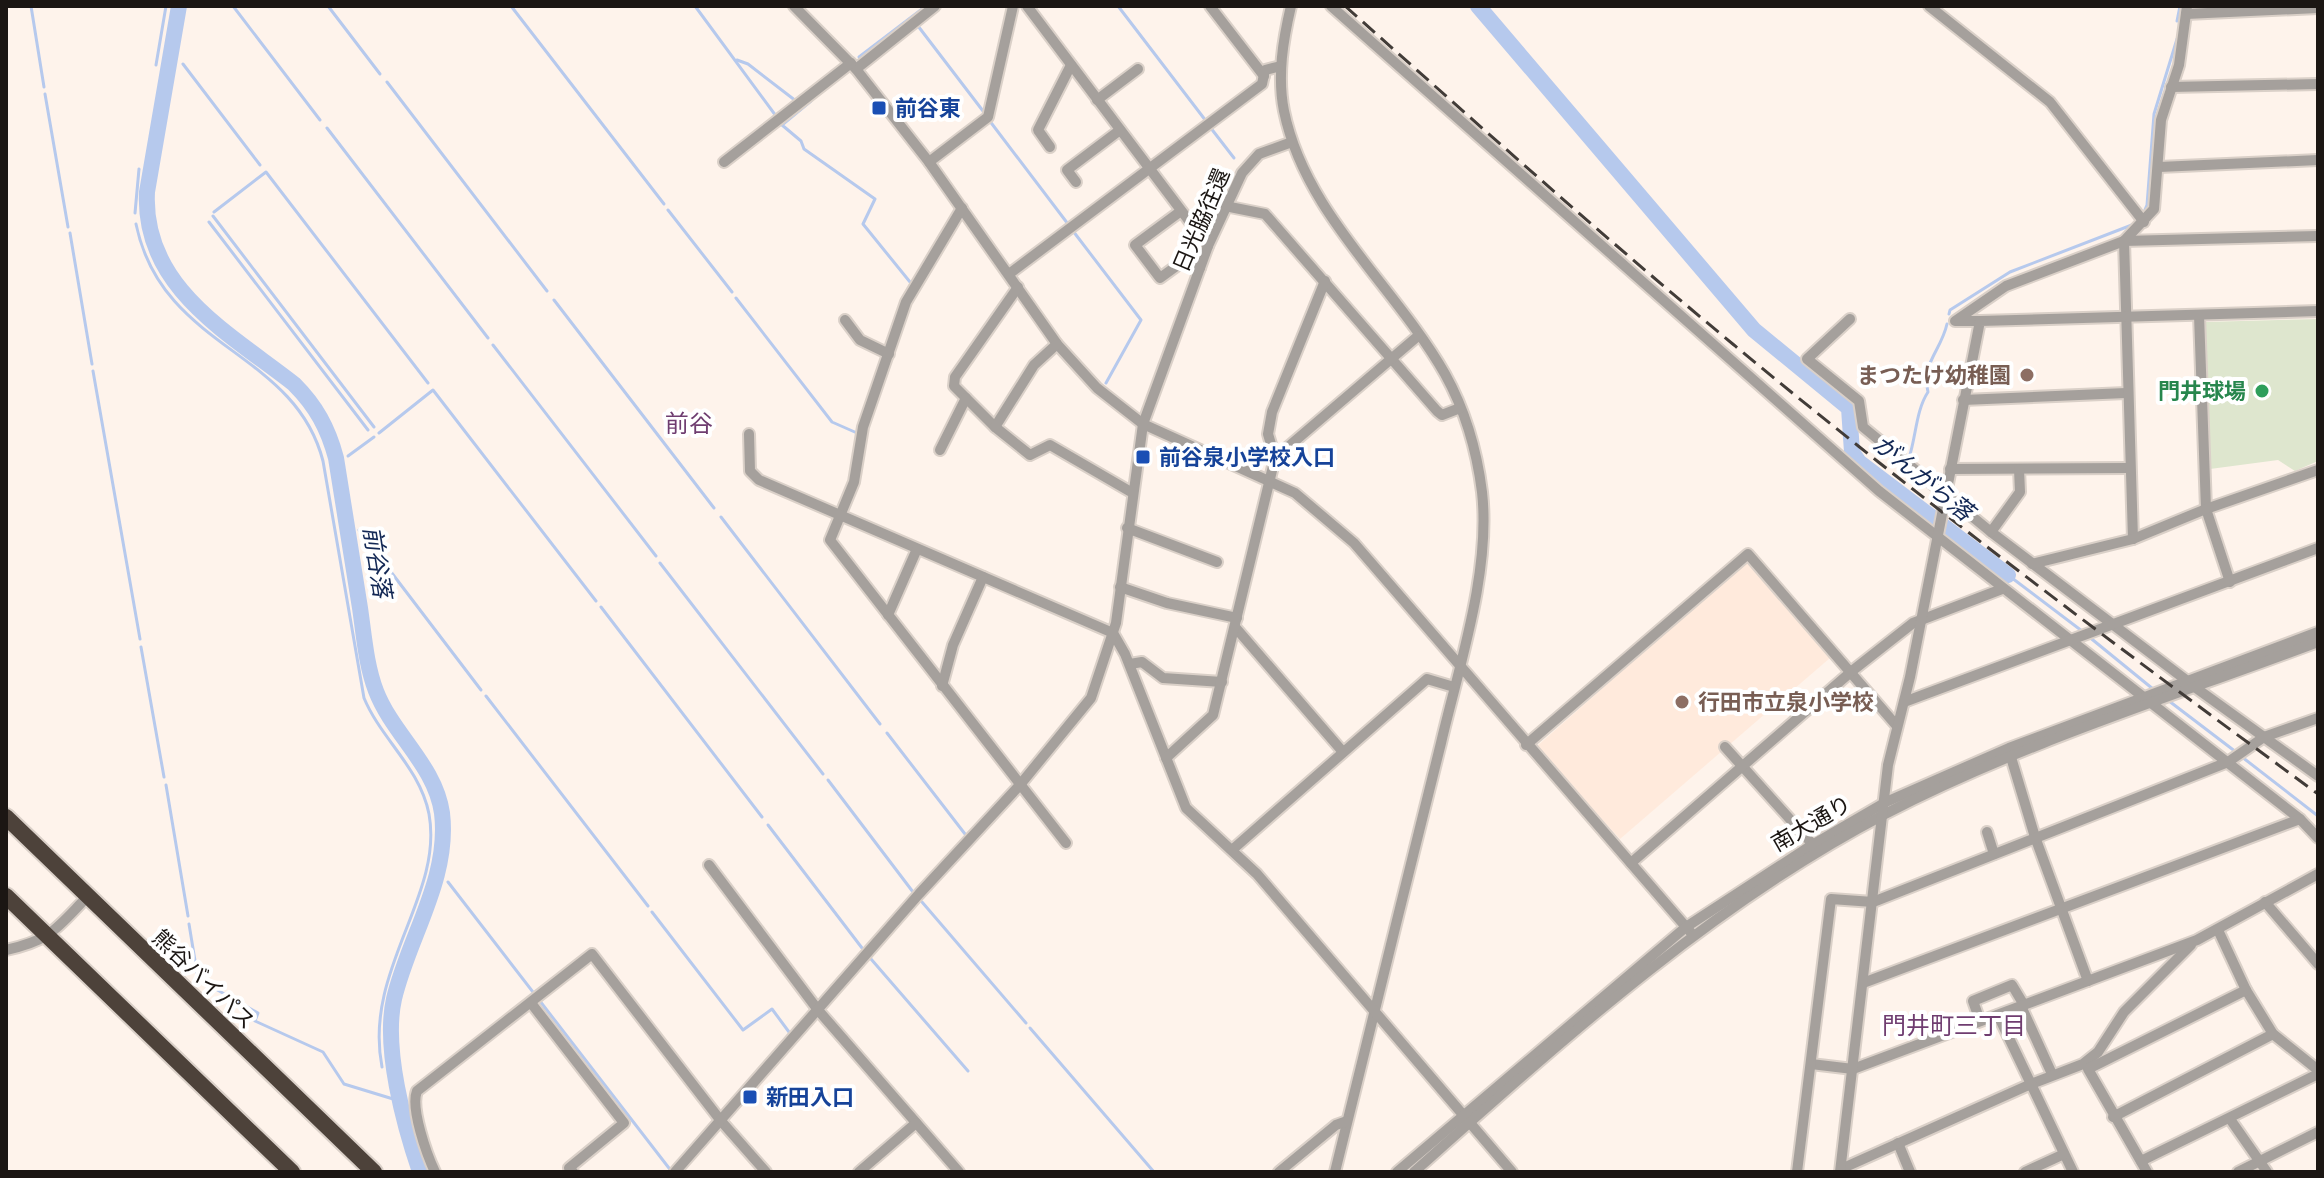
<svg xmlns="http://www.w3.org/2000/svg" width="2324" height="1178" font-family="'Alegreya Sans','Noto Sans JP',sans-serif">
  <rect width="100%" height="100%" fill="#fef3eb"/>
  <path fill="#ffeadc" d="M1748 560 1830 658 1620 839 1536 747Z"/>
  <path fill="#dee6ce" d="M2318 319V461L2295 471 2278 460 2210 469 2204 322Z"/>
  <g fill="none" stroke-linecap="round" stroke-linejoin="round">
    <g stroke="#b6c9ed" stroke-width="3">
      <path d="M31 6 44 87"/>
      <path d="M233 6 320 120"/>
      <path d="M328 6 380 74"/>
      <path d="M511 6 664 204"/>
      <path d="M695 6 776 116"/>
      <path d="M1118 6 1206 121"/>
      <path d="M2177 21 2180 6"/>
      <path d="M918 26 983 111"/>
      <path d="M859 57 926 6"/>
      <path d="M737 60 748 64 796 101"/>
      <path d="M183 64 260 165"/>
      <path d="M156 65 166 6"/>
      <path d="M387 82 547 291"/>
      <path d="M45 94 68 227"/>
      <path d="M811 101 782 125 801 141 804 149 875 199 863 224 910 282"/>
      <path d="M989 120 1068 224"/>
      <path d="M1210 127 1234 158"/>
      <path d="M327 128 488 338"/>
      <path d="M668 210 732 292"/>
      <path d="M214 212 266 172 428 383"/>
      <path d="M2144 212 2147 205 2154 114 2177 39"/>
      <path d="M135 213 139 169"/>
      <path d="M213 216 374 427"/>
      <path d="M209 222 368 430"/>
      <path d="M136 224C162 350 294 349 323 461L364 698C381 739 420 768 429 814 444 896 363 970 382 1067"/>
      <path d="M1073 231 1141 320 1106 383"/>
      <path d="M70 233 92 364"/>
      <path d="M736 298 832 422 857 433"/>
      <path d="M554 300 714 508"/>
      <path d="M1949 314 1950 310 2010 272 2137 223"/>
      <path d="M493 345 656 556"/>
      <path d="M93 371 140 639"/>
      <path d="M379 433 433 390 596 601"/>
      <path d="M348 456 374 437"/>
      <path d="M1909 458C1916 437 1916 410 1928 392 1921 363 1941 351 1947 324"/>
      <path d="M721 517 880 724"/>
      <path d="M359 530 481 690"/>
      <path d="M660 563 823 774"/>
      <path d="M2008 575 2082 631"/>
      <path d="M601 607 762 817"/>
      <path d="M2088 636 2153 689"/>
      <path d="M141 647 164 777"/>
      <path d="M486 696 648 906"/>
      <path d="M2169 701 2236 752"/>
      <path d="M887 733 965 834"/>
      <path d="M2242 757 2318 816"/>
      <path d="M828 780 913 892"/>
      <path d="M166 785 188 916"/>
      <path d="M768 825 862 948"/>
      <path d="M448 882 672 1172"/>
      <path d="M922 902 1026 1023"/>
      <path d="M652 912 743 1030 772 1009 789 1032"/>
      <path d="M189 924 198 979 258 1013 255 1021 323 1052 344 1084 403 1102"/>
      <path d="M871 959 968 1071"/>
      <path d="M1030 1028 1154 1172"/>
    </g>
    <g stroke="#b6c9ed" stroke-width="16">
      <path d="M179 6 147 192C142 287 229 333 294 384 316 406 328 428 336 458 344 508 352 558 360 608 364 635 366 665 376 691 393 735 435 765 442 813 450 879 408 938 394 999 383 1048 404 1125 420 1172"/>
      <path d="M1478 6 1754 330 1849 408 1852 452 1859 462 2008 575"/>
    </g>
    <g stroke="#dad0c8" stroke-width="14">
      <g id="minor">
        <path d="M794 6 856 69 929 162 1057 344 1097 388 1143 424 1295 493 1354 543 1693 935"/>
        <path d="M1027 6 1208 246"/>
        <path d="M1210 6 1264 76"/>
        <path d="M1291 6C1283 40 1277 76 1284 111 1305 214 1395 286 1445 374 1465 410 1477 452 1482 492 1491 571 1459 666 1441 743 1406 886 1369 1029 1335 1172"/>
        <path d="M1331 6 1879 491 2300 819 2318 838"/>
        <path d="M1929 6 2050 102 2144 222"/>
        <path d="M2186 14 2318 8"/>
        <path d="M856 69 935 6"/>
        <path d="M2171 87 2318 84"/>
        <path d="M1097 100 1138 69"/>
        <path d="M1050 147 1038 130 1071 65"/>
        <path d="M724 162 851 63"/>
        <path d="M929 162 988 117 1013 6"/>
        <path d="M2159 167 2318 160"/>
        <path d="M1076 182 1067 170 1120 130"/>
        <path d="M1225 206 1265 214 1437 411 1442 415 1460 408"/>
        <path d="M962 208 906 302 863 427 854 482 830 540 1066 843"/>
        <path d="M1181 211 1135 245 1160 278 1182 262 1200 268"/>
        <path d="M1009 274 1262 84 1265 70 1281 66"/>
        <path d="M1018 287 955 377 954 386 995 427 1030 455 1050 445 1131 492"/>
        <path d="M2199 315 2206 509 2230 582"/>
        <path d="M1850 319 1807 359 1859 401 1863 427 1991 532 2186 680"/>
        <path d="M845 320 860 340 889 354"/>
        <path d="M1980 321H1955L2006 286 2124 241 2318 236"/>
        <path d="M1963 400 2126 393"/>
        <path d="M995 427 1034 365 1057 344"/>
        <path d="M749 434 750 471 759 480 1113 633 1125 654 1186 808 1257 874 1512 1172"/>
        <path d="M940 450 966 398"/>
        <path d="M1275 458 1268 434 1272 412 1325 281"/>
        <path d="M1950 469 2129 468"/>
        <path d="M1127 528 1217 562"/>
        <path d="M1991 532 2020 492 2019 469"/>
        <path d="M2133 539 2124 241 2154 209 2161 120 2179 65 2187 6"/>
        <path d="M2032 564 2133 539 2206 509 2318 470"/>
        <path d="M1120 587 1167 603 1237 618"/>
        <path d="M888 615 917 549"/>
        <path d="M1235 627 1343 752"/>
        <path d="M1130 664 1142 662 1163 678 1222 682"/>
        <path d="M942 686 953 645 983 577"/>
        <path d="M2196 688 2318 776"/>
        <path d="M1904 702 2318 548"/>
        <path d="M1526 745 1748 554 1896 725"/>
        <path d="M1725 747 1815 847"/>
        <path d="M2010 754 2035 837 2088 981"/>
        <path d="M1166 758 1213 715 1275 458 1418 336"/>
        <path d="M1987 832 1994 854"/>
        <path d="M1232 850 1427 679 1454 687"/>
        <path d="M1631 863 1852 671 1913 623 2002 589"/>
        <path d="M709 865 818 1010 959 1172"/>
        <path d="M2265 902 2318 964"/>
        <path d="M2218 930 2246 990 2273 1034 2318 1070"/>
        <path d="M6 950C51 940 56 929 87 897"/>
        <path d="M1863 983 2300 819"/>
        <path d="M531 1003 624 1123 569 1168 573 1172"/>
        <path d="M2021 1006 2052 1074"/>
        <path d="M1998 1015 2031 1084 2083 1064 2098 1052 2124 1012 2191 945"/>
        <path d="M1980 1021 1973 1001 2012 985 2024 1005"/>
        <path d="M1811 1064 1853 1069 2197 940 2318 874"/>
        <path d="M2113 1117 2273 1034"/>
        <path d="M2230 1119 2267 1172"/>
        <path d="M1898 1143 1910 1172"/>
        <path d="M2141 1161 2318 1074"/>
        <path d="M1841 1169 2031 1084 2073 1172"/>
        <path d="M435 1172C427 1155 410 1108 417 1091L592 954 721 1121 766 1172"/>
        <path d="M675 1172 919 894 1019 786 1091 698 1116 623 1143 424 1208 246 1242 173 1259 154 1292 142"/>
        <path d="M859 1172 916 1123"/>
        <path d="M1279 1172 1336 1125 1347 1121"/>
        <path d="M1397 1172 1686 927 1812 845 1886 802 2009 748 2318 632"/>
        <path d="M1414 1172C1559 1043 1712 904 1885 814 2022 743 2174 696 2318 642"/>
        <path d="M1797 1172 1831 899 1873 902 2228 762 2264 737 2318 718"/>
        <path d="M1840 1172 1888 765 1910 677 1980 321 2318 311"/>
        <path d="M2025 1172 2064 1154"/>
        <path d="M2147 1172 2088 1069 2246 990"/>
        <path d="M2238 1172 2318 1132"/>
      </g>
    </g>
    <g stroke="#dad0c8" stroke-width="20">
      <g id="highway">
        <path d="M6 817 374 1172"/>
        <path d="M6 896 292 1172"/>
      </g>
    </g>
    <use href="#minor" stroke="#a5a09c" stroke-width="10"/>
    <use href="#highway" stroke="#4d423a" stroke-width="16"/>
    <path stroke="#423c38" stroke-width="3" stroke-dasharray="16 8" stroke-linecap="butt" d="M1345 6C1473 120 1601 235 1734 345 1923 502 2120 649 2318 794"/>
  </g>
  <g fill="#1a4fb4" stroke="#fff" stroke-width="3">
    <rect x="871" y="100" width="16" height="16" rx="4"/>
    <rect x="1135" y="449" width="16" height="16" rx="4"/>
    <rect x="742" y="1089" width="16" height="16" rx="4"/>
  </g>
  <g fill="#8d6e63" stroke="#fff" stroke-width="3">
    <circle cx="2027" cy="375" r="8"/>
    <circle cx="1682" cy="702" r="8"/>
  </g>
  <circle fill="#2e9e5b" stroke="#fff" stroke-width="3" cx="2262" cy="391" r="8"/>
  <g text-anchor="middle" stroke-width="8" stroke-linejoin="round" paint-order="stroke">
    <g font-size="22" font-weight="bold" fill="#164399" stroke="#fff" text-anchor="start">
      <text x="895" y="116">前谷東</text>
      <text x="1159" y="465">前谷泉小学校入口</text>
      <text x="766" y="1105">新田入口</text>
    </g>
    <g font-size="22" fill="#1b1613" stroke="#fff">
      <text transform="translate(1201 220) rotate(-67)" y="8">日光脇往還</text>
      <text transform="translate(1811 823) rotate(-30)" y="8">南大通り</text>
      <text transform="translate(204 979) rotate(44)" y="8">熊谷バイパス</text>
    </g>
    <g font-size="22" font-weight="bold" fill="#785e54" stroke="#fff" text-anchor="end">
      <text x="2011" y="383">まつたけ幼稚園</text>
      <text x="1698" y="710" text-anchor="start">行田市立泉小学校</text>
    </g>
    <g font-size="22" font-weight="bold" fill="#27864d" stroke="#fff" text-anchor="end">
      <text x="2246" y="399">門井球場</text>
    </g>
    <g font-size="24" fill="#6f3d70" stroke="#fff">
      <text x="689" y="432">前谷</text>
      <text x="1954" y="1034">門井町三丁目</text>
    </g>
    <g font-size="24" font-style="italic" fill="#132855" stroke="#fff">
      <text transform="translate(1923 478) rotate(39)" y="8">がんがら落</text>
      <text transform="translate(377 562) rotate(81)" y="8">前谷落</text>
    </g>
  </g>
  <rect width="2324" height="1178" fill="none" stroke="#1b1613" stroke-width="16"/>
</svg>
